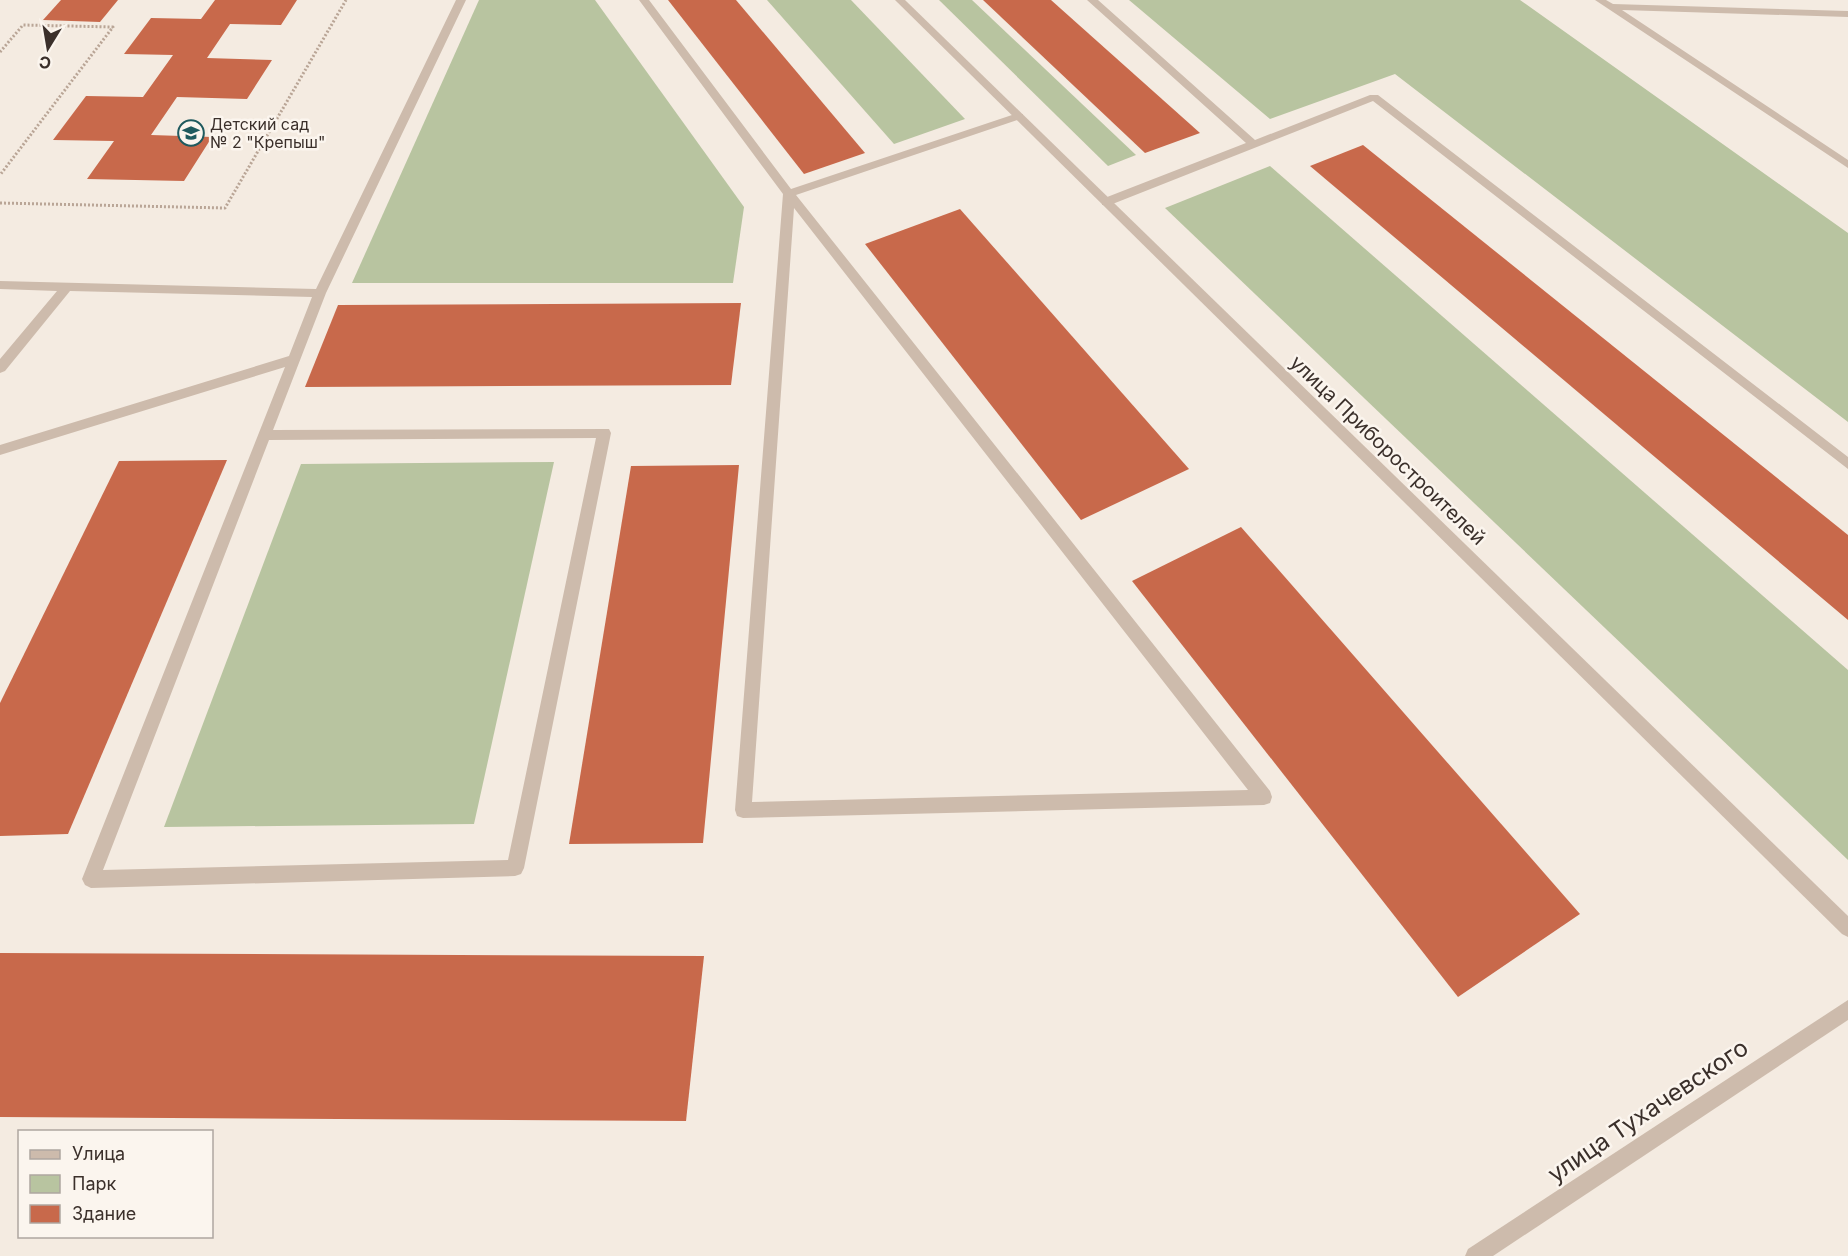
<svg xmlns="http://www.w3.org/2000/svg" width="1848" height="1256" font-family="Inter,sans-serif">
  <rect width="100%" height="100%" fill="#f4ebe1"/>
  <g fill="#b8c4a0">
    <path d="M479 0H595L744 207 733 283H352Z"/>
    <path d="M767 0H851L965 119 894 144Z"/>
    <path d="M939 0H972L1136 155 1108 166Z"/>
    <path d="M1129 0H1520L1848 233V422L1395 74 1270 119Z"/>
    <path d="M1270 166 1848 670V860L1165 208Z"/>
    <path d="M554 462 474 824 164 827 301 464Z"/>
  </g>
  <g fill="#c8694b">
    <path d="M61 0H118L100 22 43 20Z"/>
    <path d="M215 0H297L281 25 230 24 207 58 272 60 247 99 177 97 151 135 212 137 184 181 87 179 114 141 53 140 86 96 143 97 173 55 124 54 151 18 201 19Z"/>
    <path d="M668 0H736L865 153 804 174Z"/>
    <path d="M983 0H1051L1200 133 1145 153Z"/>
    <path d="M1363 145 1848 535V620L1310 166Z"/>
    <path d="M960 209 1189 469 1081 520 865 244Z"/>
    <path d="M741 303 731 385 305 387 338 305Z"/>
    <path d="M227 460 68 834 0 836V703L119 461Z"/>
    <path d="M739 465 703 843 569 844 631 466Z"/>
    <path d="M1241 527 1580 914 1458 997 1132 581Z"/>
    <path d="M0 953 704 956 686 1121 0 1117Z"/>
  </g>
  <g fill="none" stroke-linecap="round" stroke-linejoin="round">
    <g stroke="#b9a596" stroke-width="3" stroke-dasharray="2 2" stroke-linecap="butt">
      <path d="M0 52 23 25 113 27 0 175"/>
      <path d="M0 203 225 208 346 0"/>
    </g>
    <g fill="#cdbbac" fill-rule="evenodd">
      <path d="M456 0H466L326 293 273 430 609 429 611 433 524 868 521 874 515 876 91 888 85 885 82 879 285 367 0 455V445L289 356 312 297 70 291 5 371 0 373V359L57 291 0 289V281L316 289ZM596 438 508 860 103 870 269 440Z"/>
      <path d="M639 0H649L791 189 1015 114H1023V118L796 195 1270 791 1272 797 1270 803 1264 805 743 818 737 816 735 810 783 194ZM794 208 1248 790 752 802Z"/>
      <path d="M1087 0H1098L1255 140 1370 95H1378L1848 457V469L1373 101 1110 205H1102V199L1246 143Z"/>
      <path d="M1595 0H1606L1613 4 1848 11V17L1622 10 1848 160V168Z"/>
    </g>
    <path fill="#cdbbac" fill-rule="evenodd" d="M1848 1000V1020L1493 1256H1465L1468 1249Z"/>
    <path fill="#cdbbac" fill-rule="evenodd" d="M895 0H905L1848 916V937L1842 934Z"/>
  </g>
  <defs>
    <g id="school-ring" transform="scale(1.35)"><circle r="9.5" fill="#fbf5ee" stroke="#1f5a5e" stroke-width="1.5"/><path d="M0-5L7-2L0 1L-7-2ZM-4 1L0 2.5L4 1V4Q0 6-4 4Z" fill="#1f5a5e"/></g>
  </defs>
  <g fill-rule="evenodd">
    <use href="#school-ring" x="191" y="133"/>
  </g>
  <g text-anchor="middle" stroke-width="5" stroke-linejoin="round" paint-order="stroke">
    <g font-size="16" fill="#3b302b" stroke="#fbf5ee" text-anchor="start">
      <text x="210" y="130">Детский сад<tspan x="210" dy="18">№ 2 "Крепыш"</tspan></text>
    </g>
    <g font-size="20" fill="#3b302b" stroke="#fbf5ee">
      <text transform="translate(1388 450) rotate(44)" y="7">улица Приборостроителей</text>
    </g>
    <g font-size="24" fill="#3b302b" stroke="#fbf5ee">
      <text transform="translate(1648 1111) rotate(-34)" y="8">улица Тухачевского</text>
    </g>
  </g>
  <rect x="18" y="1130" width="195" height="108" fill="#fbf5ee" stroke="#aea6a0" stroke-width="1.5"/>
  <rect x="30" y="1150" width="30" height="9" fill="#cdbbac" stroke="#aea6a0" stroke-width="1.5"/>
  <text x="72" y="1160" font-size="18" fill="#3b302b">Улица</text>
  <rect x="30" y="1175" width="30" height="18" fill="#b8c4a0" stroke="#aea6a0" stroke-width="1.5"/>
  <text x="72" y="1190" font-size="18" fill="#3b302b">Парк</text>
  <rect x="30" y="1205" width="30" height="18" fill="#c8694b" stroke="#aea6a0" stroke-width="1.5"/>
  <text x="72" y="1220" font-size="18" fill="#3b302b">Здание</text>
  <g transform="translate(48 48) rotate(191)" stroke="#fbf5ee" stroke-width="4.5" paint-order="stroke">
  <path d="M0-4.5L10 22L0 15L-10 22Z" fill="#3b302b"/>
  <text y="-9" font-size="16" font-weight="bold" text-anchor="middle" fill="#3b302b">С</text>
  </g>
</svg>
